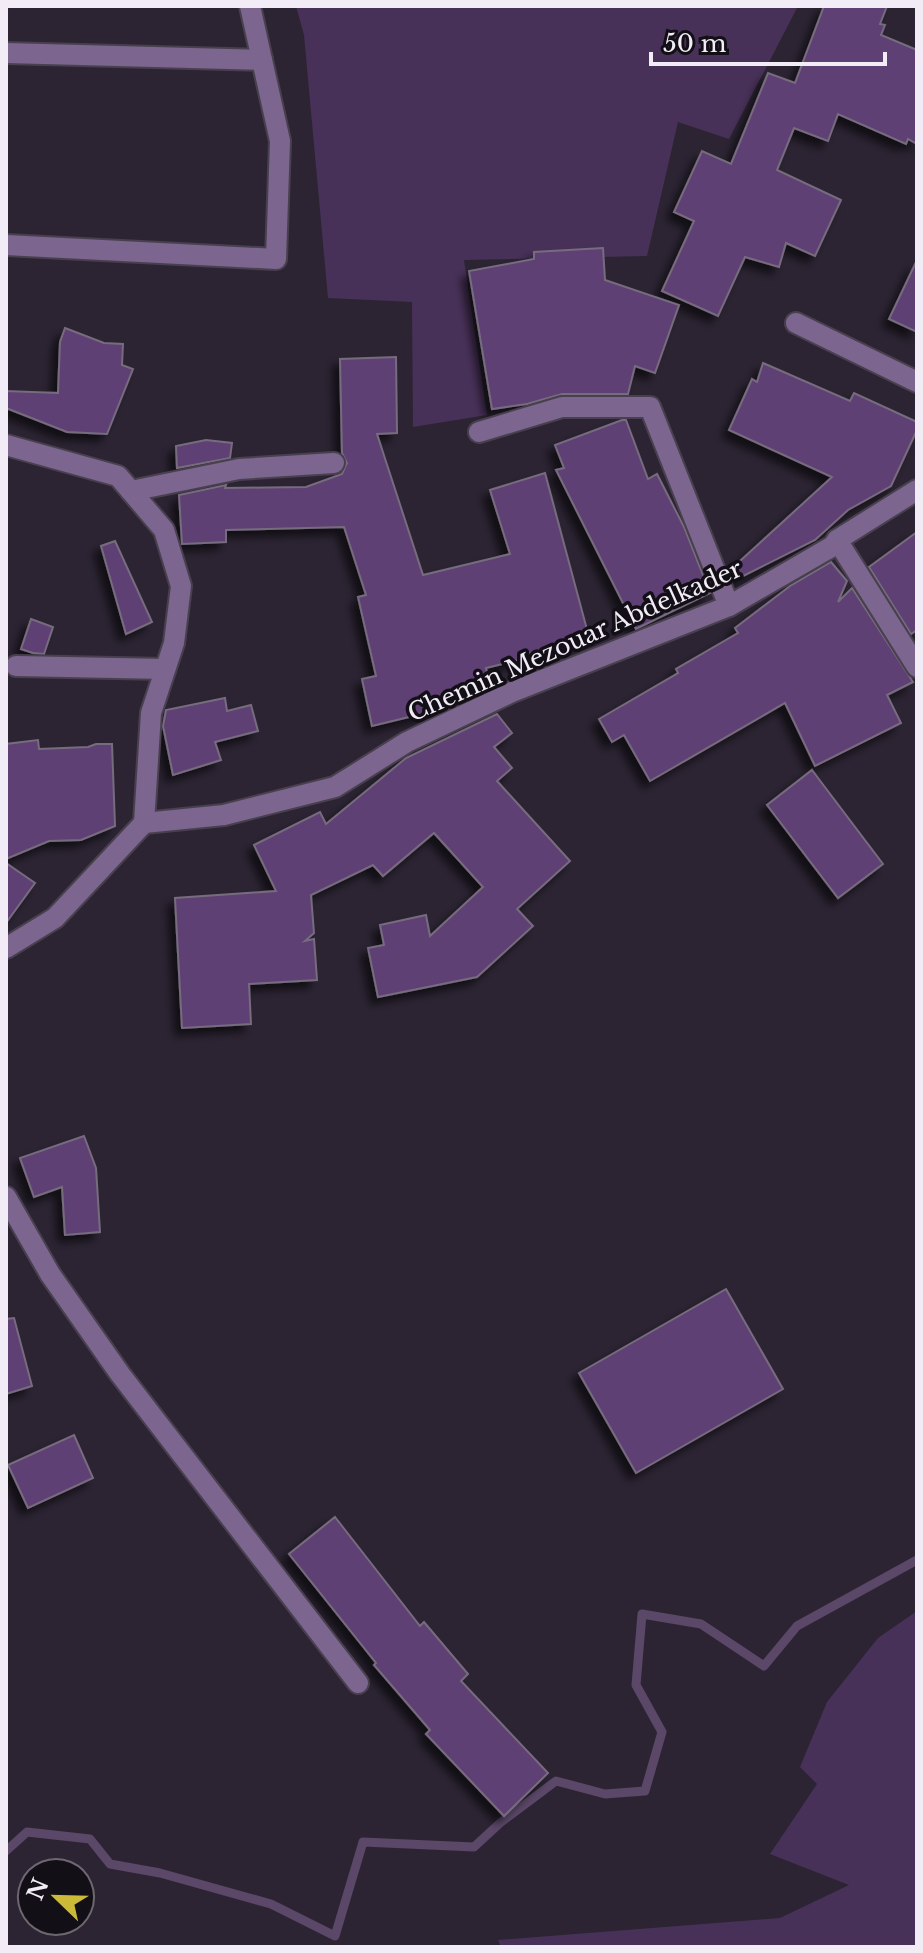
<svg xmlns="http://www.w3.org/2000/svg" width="923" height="1953" font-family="'Libre Baskerville',serif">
  <defs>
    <filter id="shadow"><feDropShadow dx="-7" dy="7" stdDeviation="4" flood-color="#0009"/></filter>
  </defs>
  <rect width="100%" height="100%" fill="#2c2433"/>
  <g fill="#483158">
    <path d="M296 6H798L729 139 678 122 647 256 464 260 487 415 413 427 412 302 328 298 304 35Z"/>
    <path d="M917 1611V1947H501L498 1940 780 1918 849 1885 770 1854 817 1784 800 1767 827 1702 878 1638Z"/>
  </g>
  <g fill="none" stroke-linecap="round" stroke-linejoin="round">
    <path stroke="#5b4768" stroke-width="9" d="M6 1851 27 1832 90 1839 110 1864 160 1873 271 1904 335 1936 363 1842 474 1847 500 1823 556 1781 605 1794 645 1791 662 1732 636 1685 642 1614 701 1624 764 1666 797 1626 917 1560"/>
  </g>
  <g fill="#5f3f74" stroke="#766c7e" stroke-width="2" filter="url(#shadow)">
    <path d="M824 6H887L880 24 885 25 881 35 917 50V144L908 139 906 144 838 114 828 141 794 128 777 170 841 200 815 256 786 243 779 267 745 257 718 316 662 291 694 221 674 212 702 151 731 164 768 73 795 83Z"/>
    <path d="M603 248 605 280 679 305 655 373 635 366 628 394H562L527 404 492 409 469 271 534 259V252Z"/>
    <path d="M917 260V332L889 319Z"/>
    <path d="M65 328 104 343 123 344 122 365 133 369 107 434 67 432 6 408V391L58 393 60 342Z"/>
    <path d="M396 357 397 433 377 434 423 575 510 554 490 490 545 473 589 637 526 654 527 658 486 668 490 688 450 707 372 726 362 679 376 676 358 597 366 595 344 527 226 530V542L182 544 179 495 226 485 225 488 306 487 342 474 347 463 342 453 340 359Z"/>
    <path d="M763 363 850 401 854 393 917 422V430L891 486 848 510 815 540 733 581 729 571 832 477 729 430 752 379 757 382Z"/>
    <path d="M622 420H626L648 479 657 474 684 527 710 593 636 629 556 470 564 468 555 445Z"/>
    <path d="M206 440 232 443 230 458 177 468 176 446Z"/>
    <path d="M917 532V630L911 634 869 567Z"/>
    <path d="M115 541 152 622 126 634 101 546Z"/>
    <path d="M831 562 847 581 838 602 852 588 913 682 887 695 901 723 815 766 785 703 650 781 624 735 612 742 599 719 678 673 676 669 738 633 735 628 790 586Z"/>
    <path d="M31 619 53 627 44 654 33 653 21 649Z"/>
    <path d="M225 698 227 711 251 705 258 731 215 742 221 760 173 775 163 726 166 710Z"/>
    <path d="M497 714 512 733 494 747 512 768 497 781 570 861 517 909 533 926 477 977 378 997 368 948 384 945 380 925 426 915 430 936 483 887 434 833 383 876 373 865 311 895 314 933 305 941 314 939 317 980 249 984 251 1024 182 1028 175 898 276 891 254 845 320 812 326 824 406 758Z"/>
    <path d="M38 740 39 749 88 747 96 744H112L115 826 81 840 49 841 6 859V744Z"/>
    <path d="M812 770 883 864 838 898 767 805Z"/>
    <path d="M6 863 35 883 6 923Z"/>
    <path d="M84 1136 96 1168 100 1232 65 1235 62 1187 34 1197 20 1158Z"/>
    <path d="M726 1289 783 1389 636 1473 579 1373Z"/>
    <path d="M14 1318 32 1386 6 1394V1319Z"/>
    <path d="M74 1435 93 1478 28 1508 8 1465Z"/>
    <path d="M335 1517 420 1626 424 1622 468 1674 461 1681 548 1773 504 1816 426 1734 430 1730 374 1665 376 1663 289 1554Z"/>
  </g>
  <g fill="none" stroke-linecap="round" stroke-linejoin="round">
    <g stroke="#48404e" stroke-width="24">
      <g id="minor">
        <path d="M6 53 262 60"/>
        <path d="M6 245 276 259 280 141 250 6"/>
        <path d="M796 323 917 382"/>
        <path d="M479 432 562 407H650L729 606"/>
        <path d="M131 491 239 469 334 463"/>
        <path d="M837 540 917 667"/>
        <path d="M16 666 165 669"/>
        <path d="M6 948 55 918 144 823"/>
        <path d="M6 1197 50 1274 120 1374 358 1683"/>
      </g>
    </g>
    <g stroke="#48404e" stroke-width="24">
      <path id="tertiary" d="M6 445 118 476 164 530 181 586 174 643 151 713 144 823 224 815 335 787 407 742 512 692 729 606 833 546 837 540 917 490"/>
    </g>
    <use href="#minor" stroke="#7c658e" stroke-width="20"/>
    <use href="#tertiary" stroke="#7c658e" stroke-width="20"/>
  </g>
  <g text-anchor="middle" stroke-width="7" stroke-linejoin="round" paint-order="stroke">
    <g font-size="24" fill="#f1ecf6" stroke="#130f16">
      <text transform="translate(575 641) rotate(-24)" y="8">Chemin Mezouar Abdelkader</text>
    </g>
  </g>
  <rect width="923" height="1953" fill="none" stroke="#f1ecf6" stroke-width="16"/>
  <g transform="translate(56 1897) rotate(293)"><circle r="38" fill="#130f16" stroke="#6c6770" stroke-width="2"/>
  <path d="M0-6L14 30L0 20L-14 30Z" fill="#cdb938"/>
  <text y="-12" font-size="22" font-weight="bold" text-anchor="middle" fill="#f1ecf6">N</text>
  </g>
  <path d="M651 52v12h234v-12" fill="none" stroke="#f1ecf6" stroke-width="4"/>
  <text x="663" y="52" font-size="24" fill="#f1ecf6" stroke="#130f16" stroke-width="6" paint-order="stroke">50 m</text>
</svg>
